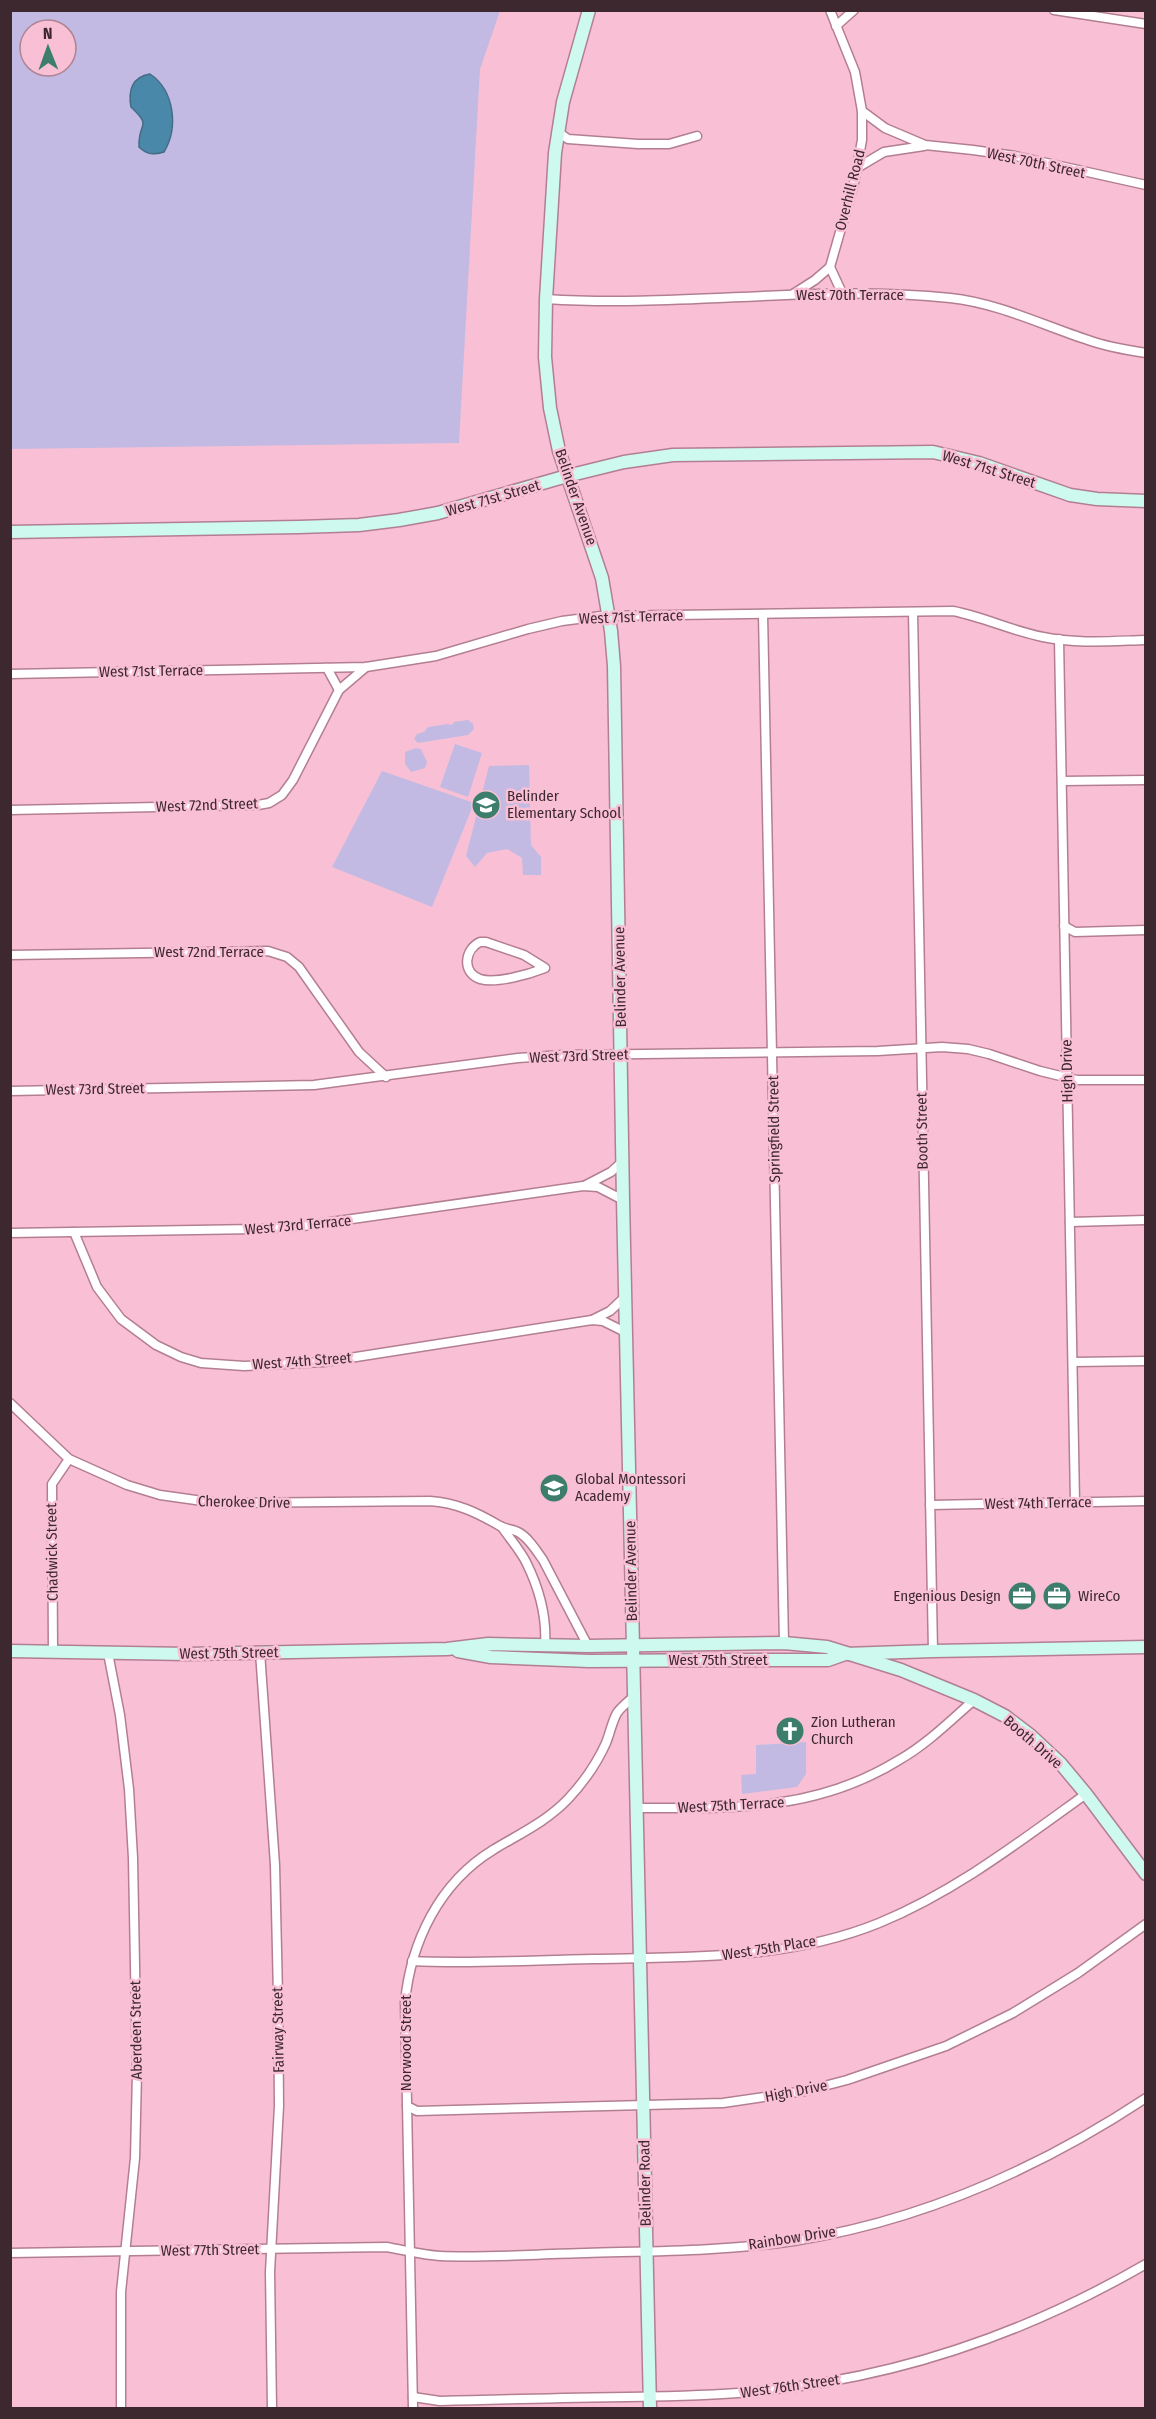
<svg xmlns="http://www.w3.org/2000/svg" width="1156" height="2419" font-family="'Fira Sans Condensed',sans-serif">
  <rect width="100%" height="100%" fill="#f9c0d5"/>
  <g fill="#c2bae2" fill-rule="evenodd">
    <path d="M10 11H500L480 69 459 443 11 449ZM30 30H66V66H30Z"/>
    <path d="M468 720 473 724 474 729 468 735 418 743 414 739 417 734 424 732 428 727 448 724 452 725 454 722Z"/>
    <path d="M455 744 482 753 468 797 440 787Z"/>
    <path d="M416 748 421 749 427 762 425 768 411 772 405 764V752Z"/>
    <path d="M529 765 531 845 541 857V875H523L522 858 507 849 487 853 475 867 466 856 489 766Z"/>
    <path d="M382 771 474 803 432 907 332 867Z"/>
    <path d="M806 1742V1774L797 1787 742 1794 741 1775 756 1774V1745Z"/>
  </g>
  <path fill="#4a88aa" stroke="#466b85" stroke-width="1.5" d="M150 74C174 90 179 127 164 152 154 155 147 155 139 147 138 121 153 128 131 107 128 90 132 77 150 74Z"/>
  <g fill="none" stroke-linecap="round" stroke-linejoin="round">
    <g stroke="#b37e92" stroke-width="11">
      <g id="street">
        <path d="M1054 10 1146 24"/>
        <path d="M836 26 854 10"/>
        <path d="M862 111 885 128 925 145 973 150 1015 156 1146 185"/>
        <path d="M558 132 568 139 638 144H669L697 136"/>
        <path d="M857 168 884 152 924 146"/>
        <path d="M830 267 843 295"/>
        <path d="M793 294 815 280 830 267 854 183 862 140V111L855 72 830 10"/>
        <path d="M546 299C680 308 816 284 950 298 998 303 1042 325 1088 340 1107 347 1126 350 1146 353"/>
        <path d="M913 612 933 1651"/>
        <path d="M763 614 784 1643"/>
        <path d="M1059 639 1075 1502"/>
        <path d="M327 668 339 690"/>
        <path d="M10 674 366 667 436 656 528 629 562 621 601 616 953 611C984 617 1012 631 1043 637 1077 644 1111 641 1146 640"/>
        <path d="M1062 781 1146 780"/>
        <path d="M10 810 258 805 269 803 282 795 293 780 339 690 366 667"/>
        <path d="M1064 926 1075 932 1146 930"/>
        <path d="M480 942H486L524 955 545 968C530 974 496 984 480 979 461 972 465 949 480 942Z"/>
        <path d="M10 955 268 951 287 957 299 967 359 1052 386 1077"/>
        <path d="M10 1091 314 1085 518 1058 563 1055 878 1051 942 1047 968 1049 989 1054 1040 1071 1077 1080H1146"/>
        <path d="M586 1185 611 1172 622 1162"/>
        <path d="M1070 1222 1146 1220"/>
        <path d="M74 1232 97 1287 121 1319 156 1345 181 1357 201 1363 244 1366 324 1362 592 1320 603 1321 627 1333"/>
        <path d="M10 1233 257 1229 303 1226 583 1186 598 1187 623 1200"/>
        <path d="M592 1320 610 1311 626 1296"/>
        <path d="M1073 1362 1146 1361"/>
        <path d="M10 1403 69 1459 127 1485 160 1495 217 1503 430 1501C457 1503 476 1512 500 1526 505 1529 512 1529 518 1532 528 1537 536 1550 543 1560L588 1646"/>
        <path d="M930 1505 1146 1501"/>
        <path d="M502 1527C510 1539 520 1550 526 1562 539 1588 547 1617 545 1646"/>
        <path d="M53 1650 52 1484 69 1459"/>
        <path d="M260 1652 275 1865 278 1995 279 2106 270 2272 272 2408"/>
        <path d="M108 1653 120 1715 129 1789 133 1858 137 2073 135 2158 121 2292V2408"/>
        <path d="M637 1808C732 1808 815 1812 899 1760 927 1744 950 1721 974 1700"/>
        <path d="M412 1961C472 1964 533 1960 593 1959 690 1957 788 1960 879 1923 956 1891 1019 1842 1086 1794"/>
        <path d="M407 2106 417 2111 723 2103 805 2091 847 2080 946 2046 1013 2013 1078 1973 1146 1924"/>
        <path d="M10 2253 386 2247C404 2250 422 2255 440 2256 488 2258 537 2254 586 2253 655 2251 725 2251 794 2241 920 2221 1040 2168 1146 2098"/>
        <path d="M413 2397 440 2401C503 2399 565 2398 627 2397 671 2396 715 2396 759 2391 896 2378 1027 2333 1146 2264"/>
        <path d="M413 2408 405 2002C411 1942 439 1883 493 1850 519 1834 546 1822 568 1799 583 1783 597 1763 606 1743 610 1733 612 1722 617 1713 621 1707 628 1702 633 1697"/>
      </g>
    </g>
    <g stroke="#b37e92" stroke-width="15">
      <g id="secondary">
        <path d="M589 10 563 102 555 153 546 299 545 357 550 408 559 451 602 578 611 631 614 666 623 1200 650 2408"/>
        <path d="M10 532 299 527 359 525 399 520 438 513 567 476 624 462 673 455 933 452 979 463 1070 495 1097 499 1146 501"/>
        <path d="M10 1651 187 1654 447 1649 488 1644 588 1646 784 1643 827 1647 901 1670 974 1700 1005 1716 1030 1735 1061 1764 1086 1794 1146 1874"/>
        <path d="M458 1651 491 1657 589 1661 741 1660H828L845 1654 933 1651 1146 1647"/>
      </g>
    </g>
    <use href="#street" stroke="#fff" stroke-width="8"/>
    <use href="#secondary" stroke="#cdf9ee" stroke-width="12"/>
  </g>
  <defs>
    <g id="school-disc" transform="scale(1.5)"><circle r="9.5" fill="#3c7d6c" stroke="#f9c0d5"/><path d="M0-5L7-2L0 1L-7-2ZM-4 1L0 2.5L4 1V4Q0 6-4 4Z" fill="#fff"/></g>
    <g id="office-disc" transform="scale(1.5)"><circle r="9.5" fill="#3c7d6c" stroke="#f9c0d5"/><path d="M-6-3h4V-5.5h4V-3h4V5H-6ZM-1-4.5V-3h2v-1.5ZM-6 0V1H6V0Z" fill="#fff"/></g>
    <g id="church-disc" transform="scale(1.5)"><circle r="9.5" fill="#3c7d6c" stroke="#f9c0d5"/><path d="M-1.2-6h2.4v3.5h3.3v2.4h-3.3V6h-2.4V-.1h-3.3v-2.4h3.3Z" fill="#fff"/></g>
  </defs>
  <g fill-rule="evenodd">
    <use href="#school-disc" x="486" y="805"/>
    <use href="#school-disc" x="554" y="1488"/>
    <use href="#office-disc" x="1022" y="1596"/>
    <use href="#office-disc" x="1057" y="1596"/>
    <use href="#church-disc" x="790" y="1731"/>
  </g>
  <g text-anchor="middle" stroke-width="5" stroke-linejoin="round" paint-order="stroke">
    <g font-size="15" fill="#3e2830" stroke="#f9c0d5">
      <text transform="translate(1036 163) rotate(12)" y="5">West 70th Street</text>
      <text transform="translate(850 190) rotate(-76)" y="5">Overhill Road</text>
      <text x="850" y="300">West 70th Terrace</text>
      <text transform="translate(989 469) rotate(17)" y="5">West 71st Street</text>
      <text transform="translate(576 497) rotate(71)" y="5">Belinder Avenue</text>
      <text transform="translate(493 498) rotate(-16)" y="5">West 71st Street</text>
      <text transform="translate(631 617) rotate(-2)" y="5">West 71st Terrace</text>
      <text transform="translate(151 671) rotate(-1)" y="5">West 71st Terrace</text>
      <text transform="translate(207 805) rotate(-2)" y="5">West 72nd Street</text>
      <text x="209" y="957">West 72nd Terrace</text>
      <text transform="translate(620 977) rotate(-91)" y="5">Belinder Avenue</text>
      <text transform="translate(579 1056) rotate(-2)" y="5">West 73rd Street</text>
      <text transform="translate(1067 1071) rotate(-91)" y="5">High Drive</text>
      <text transform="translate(95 1089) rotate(-1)" y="5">West 73rd Street</text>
      <text transform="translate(774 1129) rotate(-91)" y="5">Springfield Street</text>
      <text transform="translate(922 1131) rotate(-91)" y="5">Booth Street</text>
      <text transform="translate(298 1225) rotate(-5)" y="5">West 73rd Terrace</text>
      <text transform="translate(302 1361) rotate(-4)" y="5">West 74th Street</text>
      <text transform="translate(244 1502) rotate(1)" y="5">Cherokee Drive</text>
      <text transform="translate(1038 1503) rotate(-1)" y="5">West 74th Terrace</text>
      <text transform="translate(52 1552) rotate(-91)" y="5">Chadwick Street</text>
      <text transform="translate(631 1571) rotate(-91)" y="5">Belinder Avenue</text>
      <text transform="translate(229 1653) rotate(-1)" y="5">West 75th Street</text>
      <text x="718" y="1665">West 75th Street</text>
      <text transform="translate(1033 1742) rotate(41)" y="5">Booth Drive</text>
      <text transform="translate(731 1805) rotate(-3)" y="5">West 75th Terrace</text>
      <text transform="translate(769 1948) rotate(-9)" y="5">West 75th Place</text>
      <text transform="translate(136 2030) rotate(-91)" y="5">Aberdeen Street</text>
      <text transform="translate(278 2030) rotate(-91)" y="5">Fairway Street</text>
      <text transform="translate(406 2043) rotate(-90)" y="5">Norwood Street</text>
      <text transform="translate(796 2091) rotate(-11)" y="5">High Drive</text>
      <text transform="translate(645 2183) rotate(-91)" y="5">Belinder Road</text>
      <text transform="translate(792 2238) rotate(-9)" y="5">Rainbow Drive</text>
      <text transform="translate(210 2250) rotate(-1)" y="5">West 77th Street</text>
      <text transform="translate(790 2386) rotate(-8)" y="5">West 76th Street</text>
    </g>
    <g font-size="15" fill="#3e2830" stroke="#f9c0d5" text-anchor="start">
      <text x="507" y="801">Belinder<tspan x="507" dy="17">Elementary School</tspan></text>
      <text x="575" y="1484">Global Montessori<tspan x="575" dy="17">Academy</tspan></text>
      <text x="1001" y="1601" text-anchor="end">Engenious Design</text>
      <text x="1078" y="1601">WireCo</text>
      <text x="811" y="1727">Zion Lutheran<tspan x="811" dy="17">Church</tspan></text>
    </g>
  </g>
  <rect width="1156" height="2419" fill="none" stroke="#3e2830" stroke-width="24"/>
  <g transform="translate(48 48) rotate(359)"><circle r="28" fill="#f9c0d5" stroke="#ae8393" stroke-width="1.5"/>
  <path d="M0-4.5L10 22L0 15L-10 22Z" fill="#3c7d6c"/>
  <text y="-9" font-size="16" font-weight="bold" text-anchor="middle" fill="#3e2830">N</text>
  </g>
</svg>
